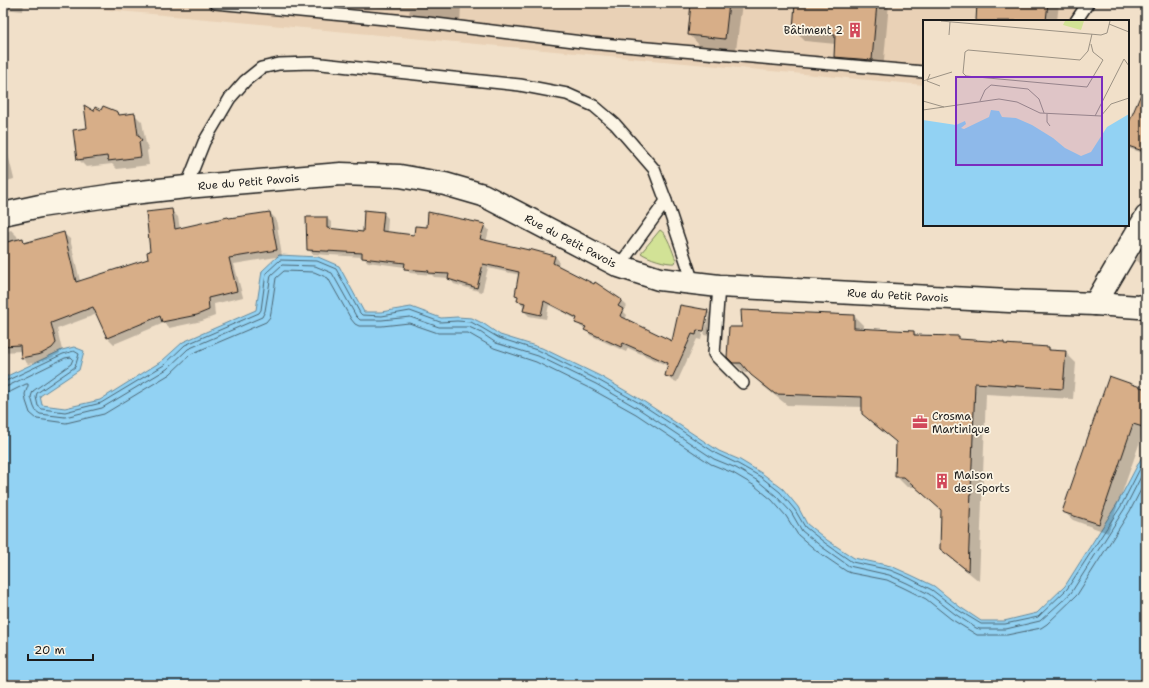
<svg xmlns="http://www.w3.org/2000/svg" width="1149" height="688" font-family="'Shantell Sans',sans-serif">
  <rect width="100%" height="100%" fill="#f1e0c9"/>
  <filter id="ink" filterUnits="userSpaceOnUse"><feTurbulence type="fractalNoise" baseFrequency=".025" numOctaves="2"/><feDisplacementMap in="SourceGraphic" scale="8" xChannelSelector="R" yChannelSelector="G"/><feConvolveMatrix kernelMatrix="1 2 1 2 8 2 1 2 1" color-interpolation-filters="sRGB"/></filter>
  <g filter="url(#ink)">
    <path fill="#e9d1b6" d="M43 3H1095L1082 21H924V85L43 4Z"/>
    <path fill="#d2e296" stroke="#777f59" d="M660 230C667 233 673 253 676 260L675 263C666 264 648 258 641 253Z"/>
    <path fill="#92d2f3" stroke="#63899d" d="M279 255 318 257 339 266 364 312H381L411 307 441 318 457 317 472 318 484 324 500 335 542 348 600 376 643 401 719 451 740 460 763 474 783 489 798 507 807 524 827 540 854 558 891 566 911 575 934 586 960 607 981 621H1004L1037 613 1065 586 1117 504 1146 449V685H3V378L62 350 74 347 84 351 79 370 40 396 42 405 65 408 100 400 162 361 183 342 256 310 262 271Z"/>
    <g fill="#0003">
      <path d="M3 3H24L23 11 3 9Z"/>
      <path d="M273 3H461L460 27 421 25 409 13 410 10 321 3 320 14Z"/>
      <path d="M692 3H742L736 50 700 46 689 34Z"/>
      <path d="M796 3H889L883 71 846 68 835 57 836 44 805 41 794 30Z"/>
      <path d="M978 3H1059L1057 21H977Z"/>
      <path d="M1146 84V154L1128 148V117L1132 118Z"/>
      <path d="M102 111 118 113 120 115 134 114 142 122 146 144 149 149 147 151 149 165 117 169 112 164 86 167 78 159 88 129 94 113Z"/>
      <path d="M3 137 4 138 14 179 3 182Z"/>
      <path d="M171 210 178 217 180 229 229 219 270 213 276 219 282 256 234 264 243 297 214 304 215 316 202 321 169 328 164 323 114 344 108 338 97 314 57 329 62 350 59 354 47 360 28 364 22 358 21 351 3 352V233L11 230 17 236 18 240 22 239 26 243 63 233 70 239 80 281 149 260 151 252Z"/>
      <path d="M383 213 388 218 387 233 415 236 428 228 484 225 489 230 486 242 555 256 559 261 558 267 595 286V284L622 301 627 306 623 311 627 315 625 320 673 342 680 306 708 311 713 316 709 336 704 335 709 314H707L701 340 697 339 677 382 671 380 666 375 668 366 628 348 626 352 590 335 586 329 581 327 577 322 578 320 549 305 546 319 529 316 524 311 526 306H523L518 301 519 297 516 294 520 275 488 268 482 292 454 284 449 278 434 277 432 275 410 273 405 268V267L368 262 363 257 313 254 308 249 327 218 332 223V230L364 233Z"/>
      <path d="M1146 244V268L1136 260Z"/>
      <path d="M854 316 864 326V330L914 332 918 336 958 337 961 340 1004 343 1006 345 1049 348 1052 351 1065 352 1076 363 1073 399 986 394 979 581 952 559 941 548 942 511 915 487H907L896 476 897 443 874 425 863 414V407L787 405 763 386 751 373H745L728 357 743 328Z"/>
      <path d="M1146 390V434L1143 433 1108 533 1073 520 1063 511Z"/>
    </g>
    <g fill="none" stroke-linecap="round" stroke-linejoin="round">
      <g stroke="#4b6572" stroke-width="1">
        <path d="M3 382 6 381 63 354 74 351 79 354 75 367 37 393 36 397 38 406 42 409 65 412 101 403 164 365 185 345 259 313 261 310 266 273 280 260 317 261 336 269 360 313 362 315 382 316 410 311 440 322 457 321 471 322 482 328 499 338 540 351 598 380 641 404 717 454 738 464 761 477 780 492 795 510 805 527 825 543 852 562 890 570 909 578 932 590 958 610 981 624H1005L1038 617 1067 589 1121 506 1146 457"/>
        <path d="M3 387 8 386 65 358 71 357 73 359 71 364 33 391 31 397 34 407 36 411 40 414 65 417 102 408 167 369 188 349 262 317 265 311 271 275 282 265 315 266 332 273 356 316 360 320H382L410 317 439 327H469L480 332 496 343 538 356 596 384 639 409 714 459 736 468 758 481 776 496 791 512 802 531 822 547 849 566 889 575 907 583 929 594 955 614 976 628 980 629H1006L1040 621 1071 593 1125 508 1146 467"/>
        <path d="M3 393 10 392 26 384H28V386L25 394 26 401 30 413 37 419 66 423 104 414 170 374 191 354 266 322 270 317 271 312 276 278 284 271 314 272 328 278 351 319 355 324 359 326H382L409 323 438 333H468L494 348 536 362 593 390 636 414 711 464 733 473 755 486 772 500 786 516 798 535 818 552 846 571 851 573 887 580 904 588 926 599 951 619 977 635H1007L1041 628 1047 624 1077 595 1130 511 1146 480"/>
      </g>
    </g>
    <g fill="#d7ae88" stroke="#1c1c1c">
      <path d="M691 3H729L725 39 688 35Z"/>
      <path d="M795 3H877L872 60 834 57 835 35 793 30Z"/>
      <path d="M977 3H1048L1046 21H976Z"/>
      <path d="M1146 82V152L1128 146V125Z"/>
      <path d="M84 105 94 111 95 107 101 110 103 106 118 112 119 115 135 113 138 135 142 140 139 142 141 157 108 161 107 156 77 160 73 130 87 128Z"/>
      <path d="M172 209 175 229 228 217 229 218 270 212 277 250 229 258 237 291 208 298 209 310 197 315 162 322 160 316 107 338 93 307 51 323 56 343 52 348 41 354 21 358 20 345 3 346V243L23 238 24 243 64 232 76 282 148 259 147 252 150 251 146 212Z"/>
      <path d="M364 210 384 212 382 231 414 235 415 226 427 227 428 212 485 224 480 239 529 250V249L555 256 553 263 594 284 595 282 622 300 618 306 623 309 620 316 672 341 680 305 708 310 704 331 697 330 696 335 692 334 672 378 665 376 668 363 623 343 621 347 584 330 586 327 575 323 577 318 544 301 541 315 523 311 525 303 517 301 518 296 515 295 519 272 483 264 477 288 448 279 449 274 428 273 429 271 404 269 405 263 362 258V253L307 250 306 217H327V228L363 232Z"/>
      <path d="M741 310 854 315V328L914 331V335L959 336V339L1004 342V344L1049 347V350L1066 351 1063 389 975 383 968 571 940 549 941 510 904 477H895L896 442 862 414V397L775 394 751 375 741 363H733L727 357 729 327H742Z"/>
      <path d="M1109 376 1146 389V428L1133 424 1099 524 1062 512Z"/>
    </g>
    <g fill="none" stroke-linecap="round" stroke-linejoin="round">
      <g stroke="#1c1c1c" stroke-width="14">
        <g id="lane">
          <path d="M215 3 428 23 590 43 924 72"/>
          <path d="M1076 21 1088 3"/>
          <path d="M186 187 204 142 230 98 245 81 261 68 279 64 312 63 520 85 567 94 594 106 615 124 654 169 666 201 693 282"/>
          <path d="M619 266 666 201"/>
          <path d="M719 286 714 354 743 383"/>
        </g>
      </g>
      <g stroke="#1c1c1c" stroke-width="25">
        <g id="street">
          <path id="s1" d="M3 214 40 206 115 195 186 187 281 179 341 174 400 176 445 184 483 195 619 266 659 279 719 286 1009 301 1095 304 1139 307 1146 305"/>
          <path d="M1095 304 1146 217"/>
        </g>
      </g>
      <use href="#lane" stroke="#fcf5e5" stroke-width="11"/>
      <use href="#street" stroke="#fcf5e5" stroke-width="22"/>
    </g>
  </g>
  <defs>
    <g id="building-bare" transform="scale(1.2)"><path d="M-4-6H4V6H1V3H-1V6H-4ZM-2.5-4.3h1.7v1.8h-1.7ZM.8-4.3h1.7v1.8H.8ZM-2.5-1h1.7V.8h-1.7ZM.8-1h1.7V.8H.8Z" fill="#d1495b" stroke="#fcf5e5" stroke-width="2.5" paint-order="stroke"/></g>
    <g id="office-bare" transform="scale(1.2)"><path d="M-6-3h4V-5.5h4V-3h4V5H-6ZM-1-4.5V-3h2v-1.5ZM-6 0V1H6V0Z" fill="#d1495b" stroke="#fcf5e5" stroke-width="2.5" paint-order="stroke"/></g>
  </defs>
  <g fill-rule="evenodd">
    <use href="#building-bare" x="855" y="30"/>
    <use href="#office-bare" x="920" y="422"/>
    <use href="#building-bare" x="942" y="481"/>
  </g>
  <g text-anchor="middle" stroke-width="3.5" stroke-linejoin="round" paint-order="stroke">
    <g font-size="11" fill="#1c1c1c" stroke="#fcf5e5" text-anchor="start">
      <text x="843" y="34" text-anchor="end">Bâtiment 2</text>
      <text x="932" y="420">Crosma<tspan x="932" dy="13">Martinique</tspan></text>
      <text x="954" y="479">Maison<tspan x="954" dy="13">des Sports</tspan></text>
    </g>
    <g font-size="11" fill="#1c1c1c" stroke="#fcf5e5">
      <text dy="4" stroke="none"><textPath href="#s1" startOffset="248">Rue du Petit Pavois</textPath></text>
      <text dy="4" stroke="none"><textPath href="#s1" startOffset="584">Rue du Petit Pavois</textPath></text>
      <text dy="4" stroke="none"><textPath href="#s1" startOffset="920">Rue du Petit Pavois</textPath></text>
    </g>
  </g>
  <g transform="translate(923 20)">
    <rect width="206" height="206" fill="#f1e0c9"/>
    <path d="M142 1H161L158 10 140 5Z" fill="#d2e296"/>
    <path d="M68 90 76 91 79 97 93 98 109 105 130 118 142 128 158 136 168 132 184 107 206 94V205H0V100L33 105 42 101 43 104 38 108 41 109 66 97Z" fill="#92d2f3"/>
    <path fill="none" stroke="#9c9284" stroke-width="1" d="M18 1 178 15 184 13 187 1M186 4 206 12M26 15 27 2M168 24 170 32 180 40 164 67 43 56 40 53 42 32 45 30 157 40 165 31 169 14M7 54 4 61 17 66M0 61 29 52M0 81 21 87M57 81 62 70 68 65 105 69 116 79 121 93M0 90 76 79 94 82 117 93 178 96 188 84 206 78M124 94V102L127 106M172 96 201 39 206 46"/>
    <path fill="#7b2cbf" fill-opacity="0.15" stroke="#7b2cbf" stroke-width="2" d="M33 57H179V145H33Z"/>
    <rect width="206" height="206" fill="none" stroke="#1c1c1c" stroke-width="2"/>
  </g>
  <rect width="1149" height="688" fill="none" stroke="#fcf5e5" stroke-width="16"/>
  <rect x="8" y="8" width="1133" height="672" fill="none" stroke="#1c1c1c" stroke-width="1.5" filter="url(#ink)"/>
  <path d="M28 654v6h65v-6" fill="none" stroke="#1c1c1c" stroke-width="2"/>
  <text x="34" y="654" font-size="12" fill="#1c1c1c" stroke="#fcf5e5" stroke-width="3" paint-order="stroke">20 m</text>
</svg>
